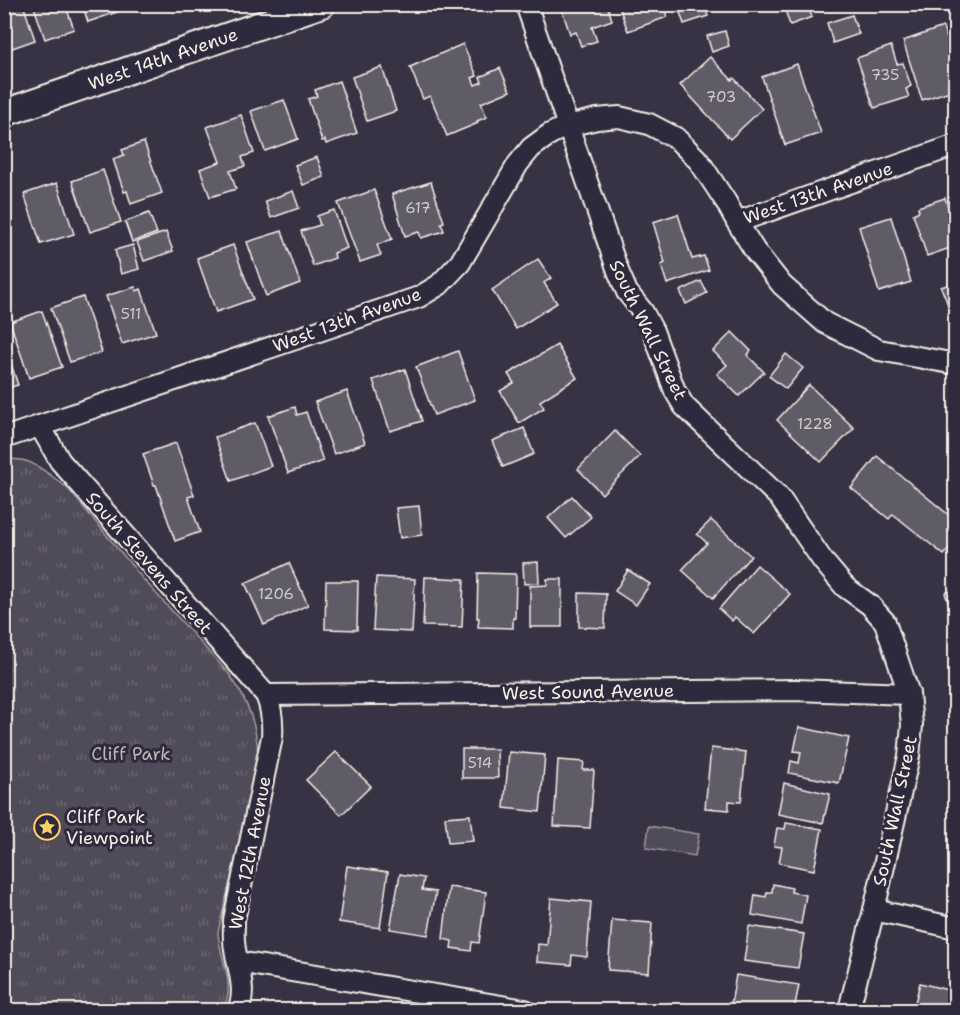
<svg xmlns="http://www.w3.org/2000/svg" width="960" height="1015" font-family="'Shantell Sans',sans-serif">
  <defs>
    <pattern id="park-tufts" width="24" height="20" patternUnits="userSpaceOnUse" patternTransform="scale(1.5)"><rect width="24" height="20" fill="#504b59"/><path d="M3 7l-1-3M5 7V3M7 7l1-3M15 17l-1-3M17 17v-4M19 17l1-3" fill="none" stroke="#6a6571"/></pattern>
  </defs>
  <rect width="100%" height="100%" fill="#373244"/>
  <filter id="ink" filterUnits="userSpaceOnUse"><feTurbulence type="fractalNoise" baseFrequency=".0167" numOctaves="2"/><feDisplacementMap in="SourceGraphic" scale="12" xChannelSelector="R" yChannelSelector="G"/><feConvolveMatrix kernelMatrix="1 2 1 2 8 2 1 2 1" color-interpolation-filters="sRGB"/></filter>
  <g filter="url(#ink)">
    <path fill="url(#park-tufts)" stroke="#a29ea0" stroke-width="1.5" d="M4 459C12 459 22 459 29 462 39 466 62 483 70 491L143 579 229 674C249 702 261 733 257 768L218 932C219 959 238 985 222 1010H5Z"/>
    <path fill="#504b59" stroke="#a29ea0" stroke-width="1.5" d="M649 826 699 834 695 856 646 848Z"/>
    <g fill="#5f5c67" stroke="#f4f1e8" stroke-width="1.5">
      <path d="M4 4H23L35 40 4 51Z"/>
      <path d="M33 4H65L74 29 45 39Z"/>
      <path d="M82 4H118L120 11 88 22Z"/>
      <path d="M560 4H607L612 20 592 27 597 41 581 46 576 32 570 34Z"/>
      <path d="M618 4H663L667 17 628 31Z"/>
      <path d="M677 4H716L705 8 708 16 684 24Z"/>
      <path d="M801 4H807L812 17 790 25 785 10Z"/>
      <path d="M956 14V42L947 17Z"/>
      <path d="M852 15 859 34 833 43 827 23Z"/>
      <path d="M943 27 956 64V89L922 100 903 41Z"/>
      <path d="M725 31 729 46 712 52 707 36Z"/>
      <path d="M463 44 477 76 472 78 475 85 482 82 480 77 500 68 510 91 481 103 487 117 477 121 478 123 447 136 430 96 423 99 410 67Z"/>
      <path d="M891 46 897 64 903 63 911 86 906 89 909 97 874 108 857 58Z"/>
      <path d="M710 57 732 80 734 78 762 109 730 139 680 85Z"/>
      <path d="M797 64 821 133 785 145 762 77Z"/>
      <path d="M382 67 396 111 367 121 352 77Z"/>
      <path d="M339 81 357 133 326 144 325 140 322 141 308 99 317 96 315 90Z"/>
      <path d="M284 100 298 139 265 151 251 111Z"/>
      <path d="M241 115 254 153 242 157 245 166 230 171 236 189 210 197 200 169 220 162 207 127Z"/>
      <path d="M144 142 162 193 131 204 127 191 124 192 113 159 124 155 122 150Z"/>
      <path d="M317 157 324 177 303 185 295 165Z"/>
      <path d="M103 170 121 222 90 232 72 181Z"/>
      <path d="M431 182 444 222 441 223 444 231 421 238 419 232 405 236 392 194Z"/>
      <path d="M57 183 74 234 41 244 24 194Z"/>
      <path d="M374 190 392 239 377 245 381 255 360 262 338 203Z"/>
      <path d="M293 191 299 208 271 218 265 201Z"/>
      <path d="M945 198 956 230V246L927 256 913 214 919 211 918 207Z"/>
      <path d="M334 210 347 248 334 253 335 258 313 266 301 231 320 225 317 216Z"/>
      <path d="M149 213 157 233 132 242 125 222Z"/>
      <path d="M678 214 692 259 704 256 709 270 667 284 661 265 665 263 653 222Z"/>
      <path d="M4 217 10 233 4 235Z"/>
      <path d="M891 217 911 282 879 292 859 227Z"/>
      <path d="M282 231 300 283 266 296 247 242Z"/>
      <path d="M166 232 173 251 144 261 137 242Z"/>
      <path d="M133 245 139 269 121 274 115 250Z"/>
      <path d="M233 245 253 299 216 312 197 258Z"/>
      <path d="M538 259 551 278 544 283 557 303 516 329 492 290Z"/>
      <path d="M701 281 707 293 686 304 680 291Z"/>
      <path d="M956 282V325L941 287Z"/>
      <path d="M135 287 136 291 141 289 156 333 122 344 106 296Z"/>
      <path d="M83 297 102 352 70 362 51 308Z"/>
      <path d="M42 311 62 367 29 378 10 322Z"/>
      <path d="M732 332 751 351 747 355 764 372 739 396 717 374 727 365 713 351Z"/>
      <path d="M4 343 18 385 4 389Z"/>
      <path d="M557 345 577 378 540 401 544 408 519 423 500 391 514 383 508 374Z"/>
      <path d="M458 351 475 400 434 415 416 367Z"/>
      <path d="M786 354 803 368 786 389 769 376Z"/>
      <path d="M405 369 422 421 390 431 373 380Z"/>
      <path d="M809 385 854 428 821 462 777 420Z"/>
      <path d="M347 391 365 443 334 454 315 402Z"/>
      <path d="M295 407 297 415 306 412 323 461 288 473 268 416Z"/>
      <path d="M255 423 271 466 231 481 215 437Z"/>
      <path d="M524 428 534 454 503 467 492 441Z"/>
      <path d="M615 431 640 456 602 494 578 469Z"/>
      <path d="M176 443 194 495 188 497 200 532 175 541 156 485H154L143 454Z"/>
      <path d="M877 456 956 521V541L944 555 893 514 889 519 851 488Z"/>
      <path d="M572 496 591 517 566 538 548 518Z"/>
      <path d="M419 506 422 535 400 538 396 508Z"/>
      <path d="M711 520 751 556 713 598 682 570 707 543 697 534Z"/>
      <path d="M538 562 539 583 524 584 523 563Z"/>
      <path d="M289 563 308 605 264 625 245 583Z"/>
      <path d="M757 565 790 594 754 634 735 617 732 621 719 609Z"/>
      <path d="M628 570 650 584 636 605 615 591Z"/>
      <path d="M478 573 515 574 516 577 515 618H513V628L478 627 479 618H477Z"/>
      <path d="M376 577 415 579 412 632 373 630Z"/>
      <path d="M425 577 464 579 462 627 423 626Z"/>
      <path d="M547 579H562V627H530V586L547 585Z"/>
      <path d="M326 581H358L357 630 325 629Z"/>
      <path d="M956 589V623L955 624 945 593Z"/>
      <path d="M579 593 606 594 605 628 579 627Z"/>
      <path d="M799 727 849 738 839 783 789 773 791 761 799 763 801 752 794 751Z"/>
      <path d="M711 748 746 752 741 802 729 801V810L705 808Z"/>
      <path d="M462 749H497L498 778H462Z"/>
      <path d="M336 752 371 786 341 815 306 780Z"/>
      <path d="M509 752 545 755 540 812 504 808Z"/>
      <path d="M558 760 584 762 583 770H594L590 828 554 826Z"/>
      <path d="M784 783 830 794 823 823 778 814Z"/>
      <path d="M470 815 473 841 448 843 445 817Z"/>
      <path d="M786 823 822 829 814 870 779 863 782 847 774 846 777 828 785 829Z"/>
      <path d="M347 866 388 872 380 928 339 922Z"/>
      <path d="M400 874 424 878 422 890 436 892 428 935 390 929Z"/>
      <path d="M773 884 792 888 791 892 806 895 801 924 752 915 755 895 766 897 767 892H772Z"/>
      <path d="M449 887 486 892 479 943 472 942 471 951 451 948 452 941 443 939Z"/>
      <path d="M551 898 591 902 587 957 572 955 571 965 537 962 538 944 547 945Z"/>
      <path d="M612 920 652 923 649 973 608 970Z"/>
      <path d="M749 926 804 934 798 968 744 961Z"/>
      <path d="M736 975 799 985 794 1010H730Z"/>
      <path d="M920 983 956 992V1010H918L919 1004 915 1003Z"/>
    </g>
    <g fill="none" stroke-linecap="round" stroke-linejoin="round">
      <g stroke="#f4f1e8" stroke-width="24">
        <g id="minor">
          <path d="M526 4 618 271 627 292 643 312 653 331 675 391 684 406 779 497 823 561 845 587 870 605 885 622 909 694 912 725 909 756 874 910 849 1010"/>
          <path d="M737 222 755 251 782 285 825 323 879 350 956 364"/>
          <path d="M40 426 60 461 266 695C272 709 273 722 272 737L234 920C234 930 233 939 235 949 238 969 247 991 238 1010"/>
          <path d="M4 438 419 297 439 285 460 263 518 164 531 148 550 134 567 126 597 119 619 117 649 124 676 138 699 161 726 202 737 222 956 145"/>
          <path d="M266 695 795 690 909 694"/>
          <path d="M874 910 956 928"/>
          <path d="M238 962 525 1010"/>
        </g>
      </g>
      <g stroke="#f4f1e8" stroke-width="30">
        <path id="tertiary" d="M4 113 322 4"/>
      </g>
      <use href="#minor" stroke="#2f2a3d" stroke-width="20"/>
      <use href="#tertiary" stroke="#2f2a3d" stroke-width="26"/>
    </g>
  </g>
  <defs>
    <g id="sight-ring" transform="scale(1.35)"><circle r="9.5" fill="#2f2a3d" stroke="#ffd166" stroke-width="1.5"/><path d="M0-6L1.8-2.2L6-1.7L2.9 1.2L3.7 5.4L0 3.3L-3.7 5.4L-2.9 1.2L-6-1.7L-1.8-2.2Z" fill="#ffd166"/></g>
  </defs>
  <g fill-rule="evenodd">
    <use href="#sight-ring" x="47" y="827"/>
  </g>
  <g text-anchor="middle" stroke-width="6" stroke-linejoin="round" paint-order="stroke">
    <g font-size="15" fill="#cfccc8">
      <text x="885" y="80">735</text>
      <text x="721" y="102">703</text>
      <text x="418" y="213">617</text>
      <text x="131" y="319">511</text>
      <text x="815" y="429">1228</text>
      <text x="276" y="599">1206</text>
      <text x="480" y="768">514</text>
    </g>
    <g font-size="18" fill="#f4f1e8" stroke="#2f2a3d">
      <text transform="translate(163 59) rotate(-19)" y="6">West 14th Avenue</text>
      <text transform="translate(818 193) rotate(-19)" y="6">West 13th Avenue</text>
      <text transform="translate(347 320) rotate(-20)" y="6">West 13th Avenue</text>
      <text transform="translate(648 330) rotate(64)" y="6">South Wall Street</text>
      <text transform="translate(149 563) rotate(49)" y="6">South Stevens Street</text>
      <text transform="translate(588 692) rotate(-1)" y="6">West Sound Avenue</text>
      <text transform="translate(895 811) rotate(-78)" y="6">South Wall Street</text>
      <text transform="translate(250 853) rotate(-79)" y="6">West 12th Avenue</text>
    </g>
    <g font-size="18" fill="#bbb7b6" stroke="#2f2a3d">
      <text x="131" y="760">Cliff Park</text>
    </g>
    <g font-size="18" fill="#f4f1e8" stroke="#2f2a3d" text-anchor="start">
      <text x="66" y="823">Cliff Park<tspan x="66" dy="21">Viewpoint</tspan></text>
    </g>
  </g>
  <rect width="960" height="1015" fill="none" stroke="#2f2a3d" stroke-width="24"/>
  <rect x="12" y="12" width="936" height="991" fill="none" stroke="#f4f1e8" stroke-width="2" filter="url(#ink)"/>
</svg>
